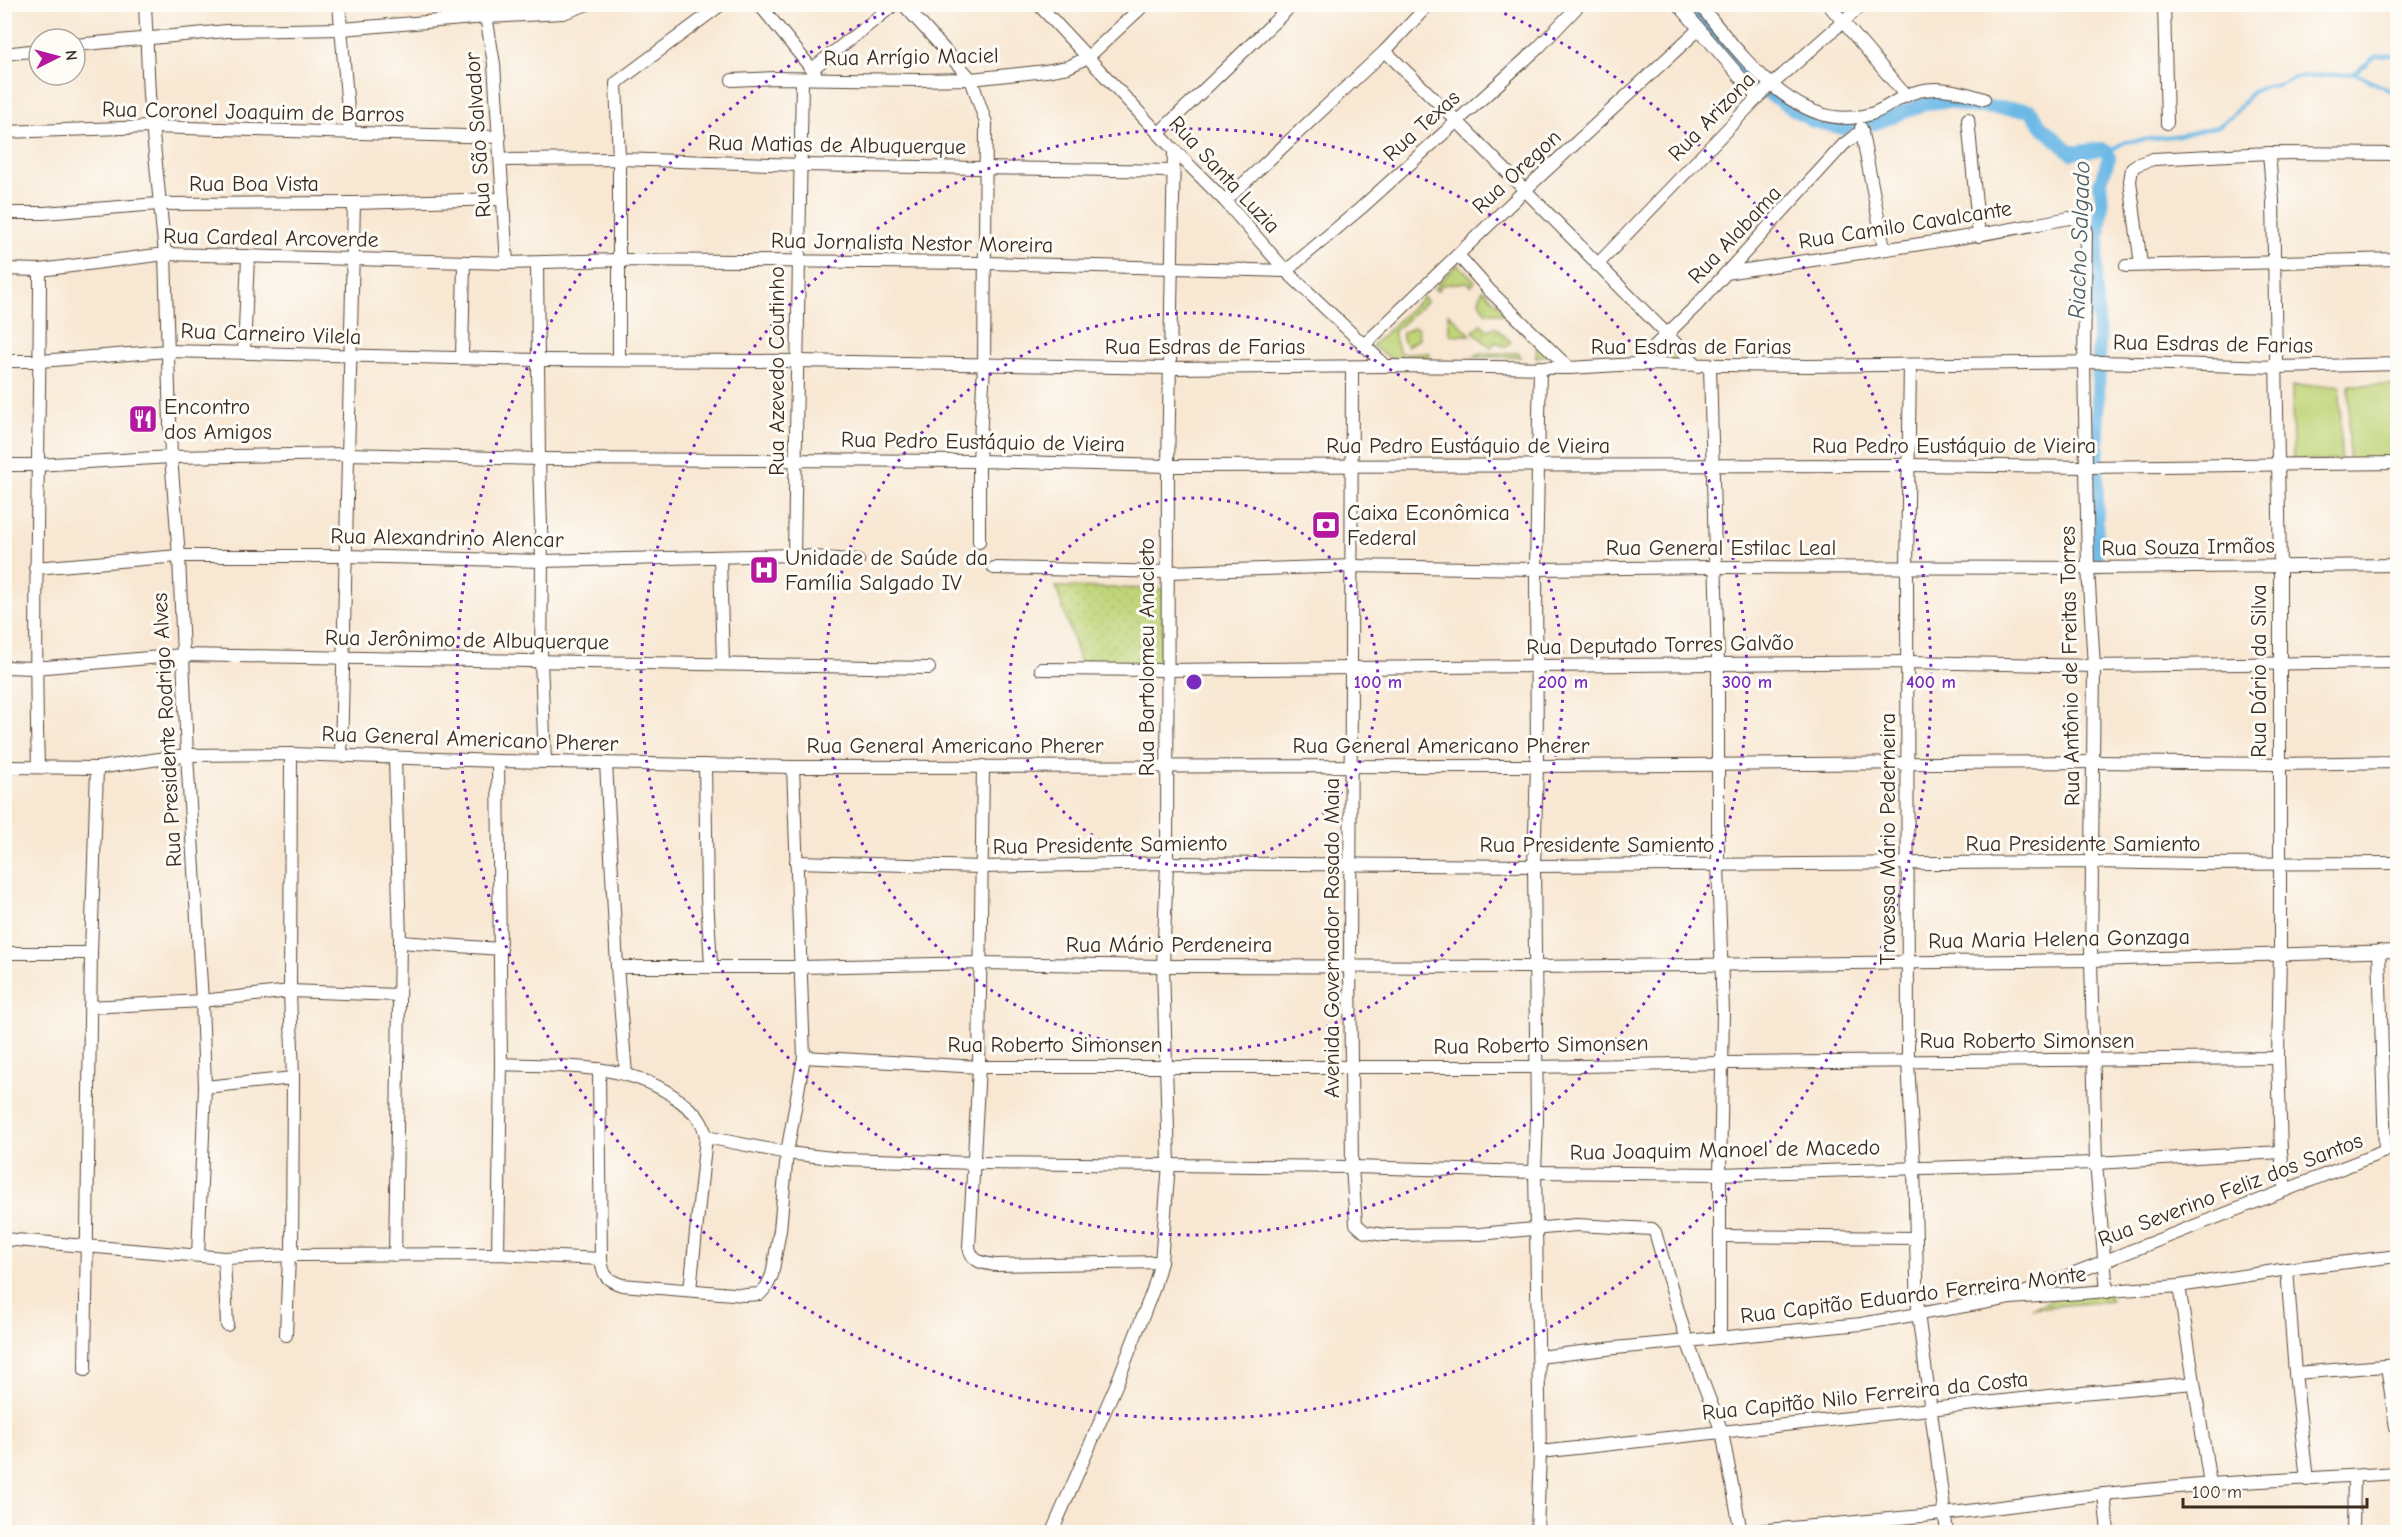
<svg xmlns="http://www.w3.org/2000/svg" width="2402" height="1537" font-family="'Comic Neue',sans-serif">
  <defs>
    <pattern id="park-dots" width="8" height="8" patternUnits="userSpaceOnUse" patternTransform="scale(1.5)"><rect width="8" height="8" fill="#c0d478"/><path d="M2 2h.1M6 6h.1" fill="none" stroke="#a6b667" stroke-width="1.8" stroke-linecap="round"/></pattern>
  </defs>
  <rect width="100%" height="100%" fill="#fdfcf7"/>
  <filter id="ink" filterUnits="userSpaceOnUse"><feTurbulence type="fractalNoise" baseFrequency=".0167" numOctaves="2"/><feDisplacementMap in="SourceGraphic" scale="12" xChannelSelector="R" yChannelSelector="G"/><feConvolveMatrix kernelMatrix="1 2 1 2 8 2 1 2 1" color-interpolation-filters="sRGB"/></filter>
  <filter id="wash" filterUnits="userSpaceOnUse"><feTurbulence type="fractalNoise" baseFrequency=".008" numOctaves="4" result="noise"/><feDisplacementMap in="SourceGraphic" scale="24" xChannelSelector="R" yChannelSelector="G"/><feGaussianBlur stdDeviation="1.35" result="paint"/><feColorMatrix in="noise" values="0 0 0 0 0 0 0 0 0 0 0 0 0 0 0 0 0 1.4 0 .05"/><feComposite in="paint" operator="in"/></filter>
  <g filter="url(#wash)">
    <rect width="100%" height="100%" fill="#f8e7d2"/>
    <g fill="#c0d478" stroke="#7e7f4b" stroke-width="1.5">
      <path d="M1458 264 1475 281 1471 286 1468 282 1442 285 1437 291 1434 288Z"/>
      <path d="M1483 289 1547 353V355L1536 357 1537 346 1502 314 1486 312 1479 301Z"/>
      <path d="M1423 297 1427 301 1393 332 1400 353H1429V358H1390L1372 346Z"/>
      <path d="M1448 313 1471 335H1451L1449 330Z"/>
      <path d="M1414 327 1418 328 1419 339 1408 346 1403 340 1402 333Z"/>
      <path d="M1479 353H1518L1521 357H1473Z"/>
      <path d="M2340 385 2341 461H2293L2292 386Z"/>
      <rect x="2349" y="385" width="48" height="82"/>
    </g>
    <g fill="url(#park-dots)" stroke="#7e7f4b" stroke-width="1.5">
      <path d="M1481 324 1488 330 1495 327 1511 342 1506 347 1495 342 1491 348 1473 331Z"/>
      <path d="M1663 340 1684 363 1646 359Z"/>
      <path d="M1056 587 1165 589 1160 664 1080 662Z"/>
      <path d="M2103 1280 2111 1301 2032 1308Z"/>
    </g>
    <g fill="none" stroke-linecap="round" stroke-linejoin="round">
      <g stroke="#6db9e6" stroke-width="4">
        <path d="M2355 73 2398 95"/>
        <path d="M2107 152 2125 142 2181 135 2219 126 2234 114 2251 93 2265 86 2278 85 2293 78 2355 73 2374 57 2398 54"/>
      </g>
      <path stroke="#6db9e6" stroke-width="14" d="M1686 4 1757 83 1771 95 1813 121 1843 128 1876 123 1927 103 1949 101 1965 106 2030 110 2043 127 2071 153 2102 149 2107 152 2109 157 2100 184 2102 203 2095 277 2099 336 2096 566"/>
    </g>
  </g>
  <g filter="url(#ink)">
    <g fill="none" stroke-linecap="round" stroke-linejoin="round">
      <g stroke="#574639" stroke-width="14">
        <g id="minor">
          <path d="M145 4 149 95 165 254 171 457 179 556 187 755 202 1001 205 1087 198 1255"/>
          <path d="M339 4 350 133"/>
          <path d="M484 4 494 64 507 263"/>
          <path d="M759 4 815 73"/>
          <path d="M903 4 971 79 986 123 984 364 979 461V542"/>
          <path d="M1038 4 1174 150 1225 201 1286 271 1386 366"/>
          <path d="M1678 4 1758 98"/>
          <path d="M1699 4C1740 53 1798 137 1871 114 1883 110 1892 103 1903 97 1930 83 1957 90 1984 99"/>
          <path d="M1828 4 1906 96"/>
          <path d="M2164 4 2167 123"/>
          <path d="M75 45 227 31 342 29 486 17 563 13 588 4"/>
          <path d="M1385 51 1457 121 1698 366"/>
          <path d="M4 54 39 50"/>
          <path d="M812 69 895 4"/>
          <path d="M732 80 774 78 917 80 971 79 1046 71 1068 67 1088 57 1145 4"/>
          <path d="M1968 119 1979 236"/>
          <path d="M1861 128 1884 248"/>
          <path d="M4 132 152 127 500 137"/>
          <path d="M1159 133 1293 4"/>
          <path d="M2269 153 2273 201 2280 566V953L2278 1058 2281 1152 2285 1190"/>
          <path d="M502 160 619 159 800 165 1172 171"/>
          <path d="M1225 201 1385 51 1429 4"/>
          <path d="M4 213H44L158 204 354 203 503 199"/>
          <path d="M1458 255 1489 290 1569 368"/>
          <path d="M537 263 539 459 542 561 541 661 545 762"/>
          <path d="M1597 265 1760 95 1863 4"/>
          <path d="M2141 265 2130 181 2132 169 2136 165 2153 159 2269 153 2398 154"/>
          <path d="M2126 266 2398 259"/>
          <path d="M4 269 40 270 165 254 507 263 619 260 984 263 1286 271 1361 208 1538 48 1580 4"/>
          <path d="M1726 273C1841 255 1956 241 2069 218L2081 221 2086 229 2084 363 2088 568 2094 666 2091 960 2096 1163 2107 1292"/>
          <path d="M1363 346 1525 190 1699 29"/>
          <path d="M244 353 248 256"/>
          <path d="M462 358 464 262"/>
          <path d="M619 360V159L616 83 722 4"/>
          <path d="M4 361H40L167 351 537 360 797 361 1169 368 1386 366 1569 368 1636 364 1808 366 2101 362 2276 367 2398 364"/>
          <path d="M1636 364 1696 306 1844 144 1862 131"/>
          <path d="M1910 365 1907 567 1908 1062 1914 1167 1918 1313 1947 1532"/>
          <path d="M1710 366 1718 664V865L1723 1012 1720 1174V1337"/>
          <path d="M1352 367 1350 965 1352 1167 1356 1224 1365 1232 1385 1235 1480 1234 1576 1225 1652 1229 1655 1232 1687 1341 1722 1432 1741 1532"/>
          <path d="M4 465H36L171 457 348 454 539 459 979 461 1168 466 1908 465 2087 467 2398 463"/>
          <path d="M794 555 802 79"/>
          <path d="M720 558 723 664"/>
          <path d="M35 568 179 556H345L542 561 794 555 858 561"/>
          <path d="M994 568 1169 572 1353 566 1536 569 1715 567 2088 568 2398 565"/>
          <path d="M4 667 35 668 183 655 929 668"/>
          <path d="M1041 669 1166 670 1908 662 2094 666 2398 662"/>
          <path d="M291 754 290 991 293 1078 292 1255"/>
          <path d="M341 755 354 203"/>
          <path d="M395 757 400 942 395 1255"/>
          <path d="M606 763 617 967 626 1074"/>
          <path d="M705 765 707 898 711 965"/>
          <path d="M983 766 979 1067 969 1247C972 1262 982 1263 995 1265L1161 1262"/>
          <path d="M4 767 97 768 187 755 291 754 498 761 793 767 1537 766 2093 762 2279 764 2398 762"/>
          <path d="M38 767C33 601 40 436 40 270"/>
          <path d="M796 862 982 867 1167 863 1534 866 2092 862 2198 864 2398 863"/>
          <path d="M400 942 501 949"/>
          <path d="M2379 951 2385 1151"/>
          <path d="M4 953H91"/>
          <path d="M617 967H800L980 963 1163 966 1535 967 2091 960 2398 951"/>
          <path d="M90 1007 202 1001 290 991 398 995"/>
          <path d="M804 1057 979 1067H1536L1723 1063 2278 1058"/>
          <path d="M501 1064C562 1067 629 1061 680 1101 694 1112 703 1119 706 1137L690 1290"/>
          <path d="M599 1069 601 1259C603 1275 606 1280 622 1285L745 1295 760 1294 767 1286 772 1275 780 1230 787 1153 804 1057 793 767"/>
          <path d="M205 1087 293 1078"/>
          <path d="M706 1137 787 1153 842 1159 975 1163 1352 1167 1535 1172 1720 1174 2096 1163 2281 1152"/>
          <path d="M1721 1236 1915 1238"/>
          <path d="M4 1239 224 1258 292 1255 498 1254 601 1259"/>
          <path d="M498 1254 501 1064 498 761"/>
          <path d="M224 1258 227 1325"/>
          <path d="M2287 1269 2295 1373 2307 1480"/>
          <path d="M2179 1286 2210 1484"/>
          <path d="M2021 1294 2398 1146"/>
          <path d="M286 1335 289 1255"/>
          <path d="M1539 1357 1615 1348 1861 1324 2011 1298 2179 1286 2287 1269 2398 1256"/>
          <path d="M2387 1366 2396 1428"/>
          <path d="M85 1370 91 953 97 768"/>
          <path d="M2295 1373 2398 1365"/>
          <path d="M1540 1452 2048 1396 2194 1383"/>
          <path d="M2104 1494 2108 1532"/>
          <path d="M1052 1532 1117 1383 1153 1290 1161 1262 1169 1164 1163 966 1167 863 1168 466 1174 150"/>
          <path d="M1537 1532 1540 1452 1535 1172 1537 1120 1534 866 1537 766 1536 569 1540 367"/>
          <path d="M1746 1532 1944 1514 2104 1494 2210 1484 2398 1473"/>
          <path d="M2353 1532 2354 1476"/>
        </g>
      </g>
      <use href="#minor" stroke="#fff" stroke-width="12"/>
    </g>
  </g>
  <g fill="none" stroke="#7b2cbf" stroke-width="3" stroke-dasharray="3 6">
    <circle cx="1194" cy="682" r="184"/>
    <circle cx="1194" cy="682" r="369"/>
    <circle cx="1194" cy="682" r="553"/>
    <path d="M1488 6A737 737 0 1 1 900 6"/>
  </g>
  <defs>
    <g id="restaurant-square" transform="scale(1.5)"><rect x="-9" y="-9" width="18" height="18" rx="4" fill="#b5179e" stroke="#fdfcf7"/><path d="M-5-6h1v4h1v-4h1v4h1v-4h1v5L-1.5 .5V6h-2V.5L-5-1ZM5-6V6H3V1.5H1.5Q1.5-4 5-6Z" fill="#fff"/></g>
    <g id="bank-square" transform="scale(1.5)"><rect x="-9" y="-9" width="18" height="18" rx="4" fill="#b5179e" stroke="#fdfcf7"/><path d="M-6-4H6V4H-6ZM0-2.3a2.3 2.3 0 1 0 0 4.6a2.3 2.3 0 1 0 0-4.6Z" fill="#fff"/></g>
    <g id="hospital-square" transform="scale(1.5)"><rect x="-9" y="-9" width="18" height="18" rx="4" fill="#b5179e" stroke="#fdfcf7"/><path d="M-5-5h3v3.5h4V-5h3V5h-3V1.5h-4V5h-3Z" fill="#fff"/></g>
  </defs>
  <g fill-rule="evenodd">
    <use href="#restaurant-square" x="143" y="419"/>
    <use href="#bank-square" x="1326" y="525"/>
    <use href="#hospital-square" x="764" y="570"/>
  </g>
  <g text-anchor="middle" stroke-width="6" stroke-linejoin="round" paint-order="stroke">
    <g font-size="22" fill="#3b2a1e" stroke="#fdfcf7">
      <text transform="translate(911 56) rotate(-1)" y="8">Rua Arrígio Maciel</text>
      <text transform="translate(253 111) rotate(1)" y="8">Rua Coronel Joaquim de Barros</text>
      <text transform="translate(1711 116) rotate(-46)" y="8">Rua Arizona</text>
      <text transform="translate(1421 125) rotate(-42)" y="8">Rua Texas</text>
      <text transform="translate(477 135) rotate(-94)" y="8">Rua São Salvador</text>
      <text transform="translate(837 144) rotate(1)" y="8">Rua Matias de Albuquerque</text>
      <text transform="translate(1516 171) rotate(-43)" y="8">Rua Oregon</text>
      <text transform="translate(1225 174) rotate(47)" y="8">Rua Santa Luzia</text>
      <text x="254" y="191">Rua Boa Vista</text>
      <text transform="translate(1905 224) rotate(-9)" y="8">Rua Camilo Cavalcante</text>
      <text transform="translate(1734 234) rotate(-47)" y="8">Rua Alabama</text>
      <text transform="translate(271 237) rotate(1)" y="8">Rua Cardeal Arcoverde</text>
      <text transform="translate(912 242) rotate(1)" y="8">Rua Jornalista Nestor Moreira</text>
      <text transform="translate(271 333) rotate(2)" y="8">Rua Carneiro Vilela</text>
      <text transform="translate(2213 343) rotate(1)" y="8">Rua Esdras de Farias</text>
      <text x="1205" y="354">Rua Esdras de Farias</text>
      <text x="1691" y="354">Rua Esdras de Farias</text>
      <text transform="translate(776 371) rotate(-90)" y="8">Rua Azevedo Coutinho</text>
      <text transform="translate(983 441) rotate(1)" y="8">Rua Pedro Eustáquio de Vieira</text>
      <text x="1468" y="453">Rua Pedro Eustáquio de Vieira</text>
      <text x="1954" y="453">Rua Pedro Eustáquio de Vieira</text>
      <text transform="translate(447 537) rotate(1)" y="8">Rua Alexandrino Alencar</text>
      <text transform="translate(2188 546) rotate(-1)" y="8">Rua Souza Irmãos</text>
      <text x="1721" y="555">Rua General Estilac Leal</text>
      <text transform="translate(467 639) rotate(1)" y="8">Rua Jerônimo de Albuquerque</text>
      <text transform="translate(1660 644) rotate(-1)" y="8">Rua Deputado Torres Galvão</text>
      <text transform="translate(1146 657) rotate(-90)" y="8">Rua Bartolomeu Anacleto</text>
      <text transform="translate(2069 666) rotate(-91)" y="8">Rua Antônio de Freitas Torres</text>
      <text transform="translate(2258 671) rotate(-90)" y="8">Rua Dário da Silva</text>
      <text transform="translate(166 730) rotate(-93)" y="8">Rua Presidente Rodrigo Alves</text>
      <text transform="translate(470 738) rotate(2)" y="8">Rua General Americano Pherer</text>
      <text x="955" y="753">Rua General Americano Pherer</text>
      <text x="1441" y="753">Rua General Americano Pherer</text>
      <text transform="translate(1887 839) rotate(-90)" y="8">Travessa Mário Pederneira</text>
      <text x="2083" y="851">Rua Presidente Samiento</text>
      <text transform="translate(1110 844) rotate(-1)" y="8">Rua Presidente Samiento</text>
      <text x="1597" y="852">Rua Presidente Samiento</text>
      <text transform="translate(1331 938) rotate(-90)" y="8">Avenida Governador Rosado Maia</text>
      <text transform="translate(2059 938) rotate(-1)" y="8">Rua Maria Helena Gonzaga</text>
      <text x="1169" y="952">Rua Mário Perdeneira</text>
      <text x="2027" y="1048">Rua Roberto Simonsen</text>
      <text x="1055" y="1052">Rua Roberto Simonsen</text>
      <text transform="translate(1541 1044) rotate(-1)" y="8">Rua Roberto Simonsen</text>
      <text transform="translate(1725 1149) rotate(-1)" y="8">Rua Joaquim Manoel de Macedo</text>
      <text transform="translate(2230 1189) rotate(-21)" y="8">Rua Severino Feliz dos Santos</text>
      <text transform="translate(1913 1294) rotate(-7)" y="8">Rua Capitão Eduardo Ferreira Monte</text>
      <text transform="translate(1865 1395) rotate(-6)" y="8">Rua Capitão Nilo Ferreira da Costa</text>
    </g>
    <g font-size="22" fill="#3b2a1e" stroke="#fdfcf7" text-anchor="start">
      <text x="164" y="414">Encontro<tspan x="164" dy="25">dos Amigos</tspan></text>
      <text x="1347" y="520">Caixa Econômica<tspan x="1347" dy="25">Federal</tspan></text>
      <text x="785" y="565">Unidade de Saúde da<tspan x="785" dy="25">Família Salgado IV</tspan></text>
    </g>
    <g font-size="24" font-style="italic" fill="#4c5c64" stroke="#fdfcf7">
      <text transform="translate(2079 240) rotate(-88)" y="8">Riacho Salgado</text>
    </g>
  </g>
  <circle cx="1194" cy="682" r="9" fill="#7b2cbf" stroke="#fdfcf7" stroke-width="3"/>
  <g font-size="18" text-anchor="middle" font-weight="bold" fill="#7b2cbf" stroke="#fdfcf7" stroke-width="6" stroke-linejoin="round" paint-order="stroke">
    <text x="1378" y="688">100 m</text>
    <text x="1563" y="688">200 m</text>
    <text x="1747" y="688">300 m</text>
    <text x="1931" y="688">400 m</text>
  </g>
  <rect width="2402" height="1537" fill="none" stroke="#fdfcf7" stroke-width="24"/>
  <g transform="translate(57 57) rotate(84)"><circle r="28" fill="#fdfcf7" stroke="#afa8a0" stroke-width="1.5"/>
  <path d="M0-4.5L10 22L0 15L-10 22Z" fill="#b5179e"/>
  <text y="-9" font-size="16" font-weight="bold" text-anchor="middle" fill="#3b2a1e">N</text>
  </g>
  <path d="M2183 1498v9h184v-9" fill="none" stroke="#3b2a1e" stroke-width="3"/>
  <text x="2192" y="1498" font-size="18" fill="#3b2a1e" stroke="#fdfcf7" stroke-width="4.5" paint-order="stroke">100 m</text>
</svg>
